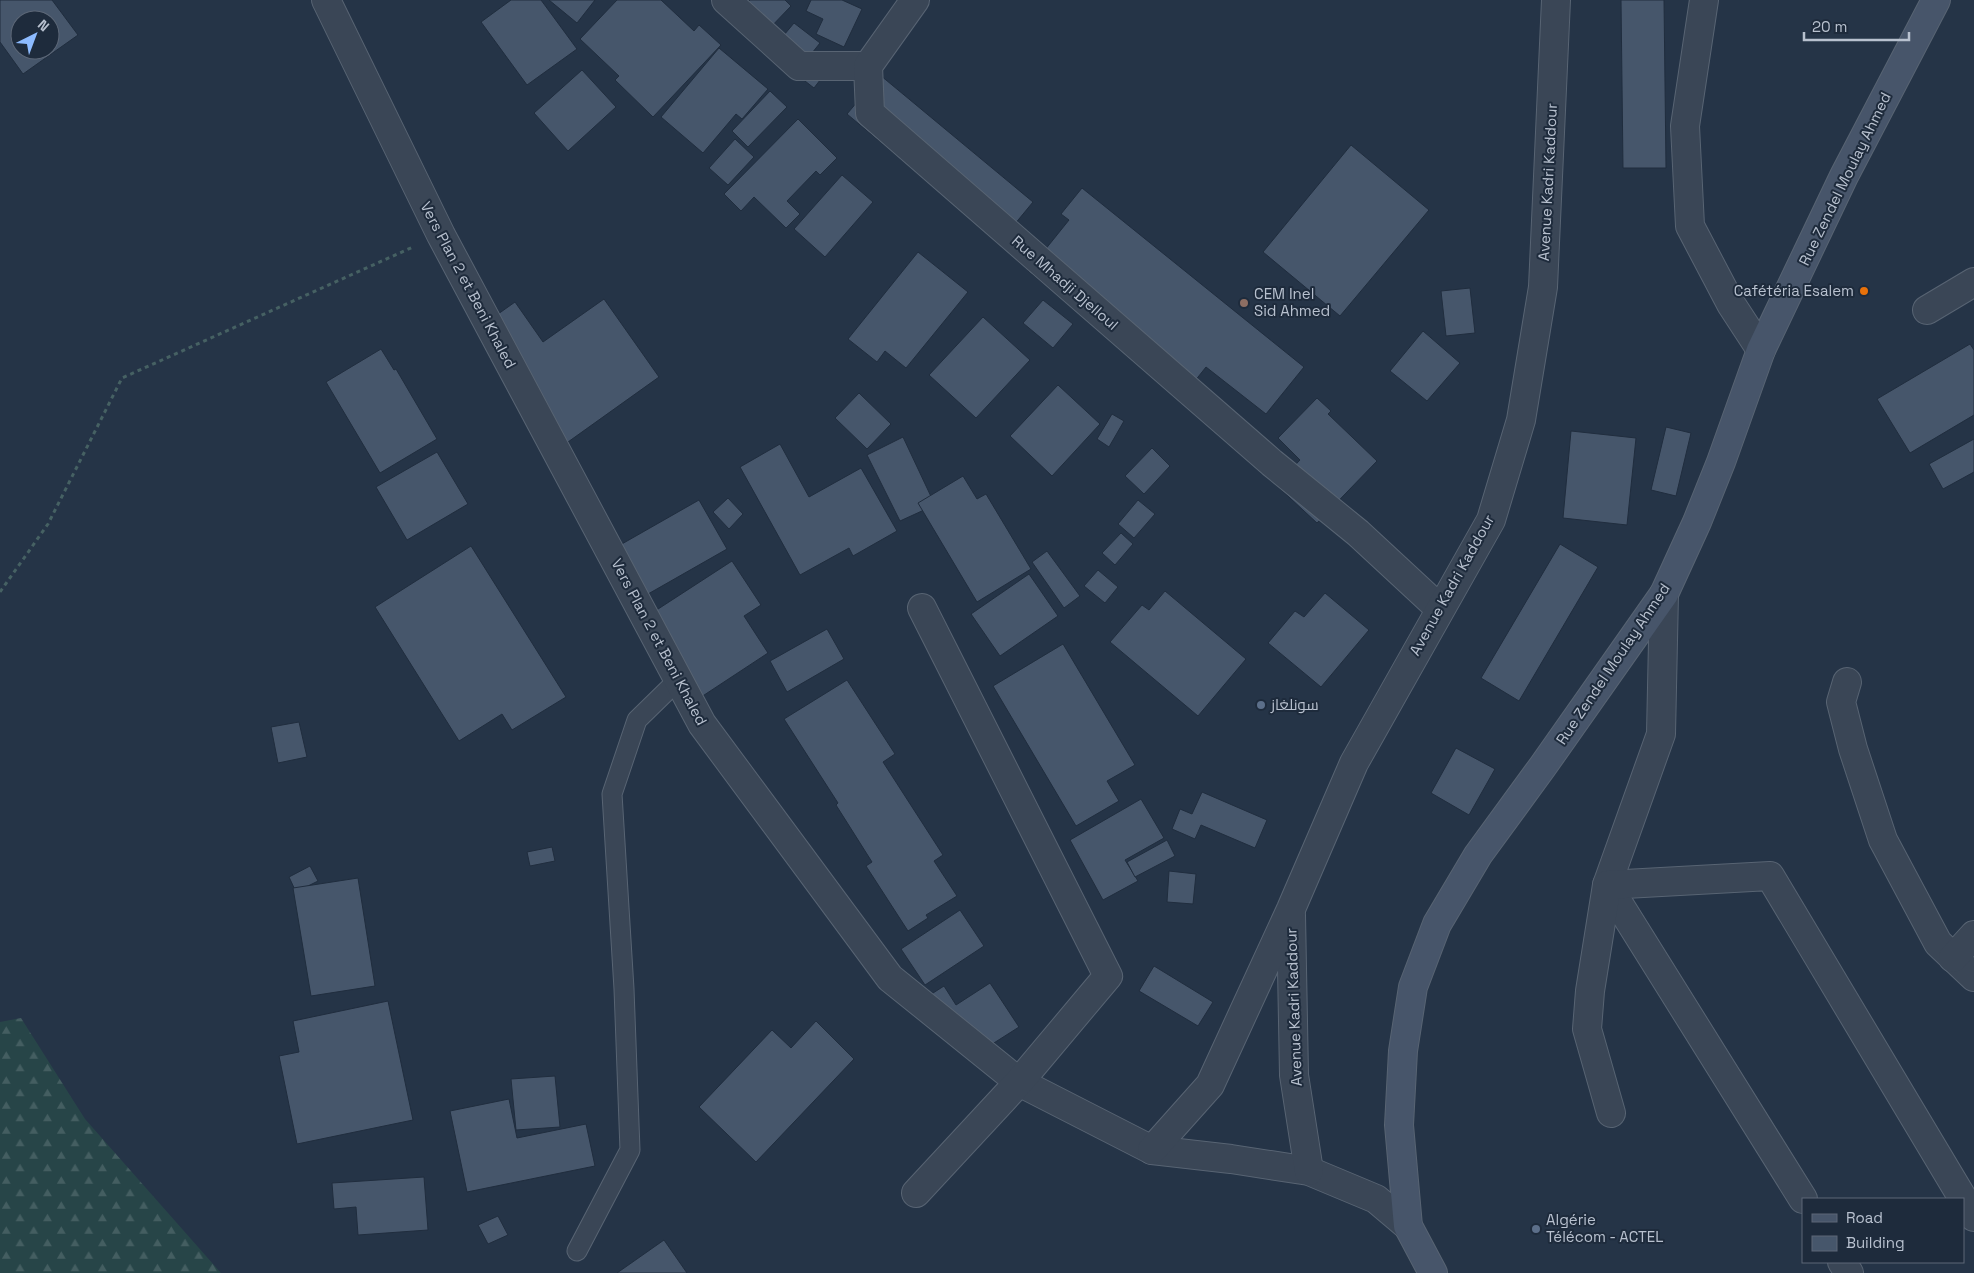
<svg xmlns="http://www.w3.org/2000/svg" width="1974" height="1273" font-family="'Space Grotesk',Cairo,sans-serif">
  <defs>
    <pattern id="forest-firs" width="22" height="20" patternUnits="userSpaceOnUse" patternTransform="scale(1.25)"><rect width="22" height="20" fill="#274548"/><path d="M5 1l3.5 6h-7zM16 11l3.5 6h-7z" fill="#445e61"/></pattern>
  </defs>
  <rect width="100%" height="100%" fill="#253447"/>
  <path fill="url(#forest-firs)" d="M21 1018 85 1119 221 1273H0V1022Z"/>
  <g fill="#46566b" stroke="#202d3e" fill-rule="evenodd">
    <path d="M0 0H52L78 35 23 74 0 42ZM20 20H50V50H20Z"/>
    <path d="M511 0H541L577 49 527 85 481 22Z"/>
    <path d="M549 0H595L577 23Z"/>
    <path d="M617 0H661L694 31 699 25 721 45 653 117 615 80 619 76 580 39Z"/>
    <path d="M750 0H785L791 6 768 30 743 7Z"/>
    <path d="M811 0H842L862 9 844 47 816 34 823 19 806 11Z"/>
    <path d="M1621 0H1664L1666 168H1623Z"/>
    <path d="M794 23 820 43 812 53 830 67 814 88 769 53Z"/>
    <path d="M719 48 768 89 742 119 736 114 703 153 661 117Z"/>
    <path d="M582 70 616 107 568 151 534 113Z"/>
    <path d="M880 75 1033 202 1000 242 847 114Z"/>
    <path d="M770 91 787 107 748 147 732 131Z"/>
    <path d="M798 119 837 158 820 175 816 171 787 201 800 214 786 228 754 197 741 211 724 194Z"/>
    <path d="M735 139 754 157 728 185 709 168Z"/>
    <path d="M1351 145 1429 210 1340 316 1263 252Z"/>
    <path d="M842 175 873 202 825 257 794 229Z"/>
    <path d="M1082 188 1304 367 1266 414 1206 367 1183 396 1028 271 1069 220 1061 214Z"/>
    <path d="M918 252 968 292 906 368 885 351 877 362 848 339Z"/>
    <path d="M1470 288 1475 333 1446 336 1441 291Z"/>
    <path d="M604 299 659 377 561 447 477 329 515 302 543 342Z"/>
    <path d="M1043 300 1073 324 1053 348 1023 323Z"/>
    <path d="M983 317 1030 360 976 418 929 375Z"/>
    <path d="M1423 331 1460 363 1427 401 1390 371Z"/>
    <path d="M1970 344 1974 350V415L1910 453 1877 399Z"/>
    <path d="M381 349 394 370 396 369 437 439 380 473 326 382Z"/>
    <path d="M1058 385 1100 424 1052 476 1010 436Z"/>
    <path d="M859 393 891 424 867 449 835 418Z"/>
    <path d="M1317 398 1331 411 1328 414 1377 461 1317 523 1276 485 1300 460 1278 438Z"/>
    <path d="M1112 414 1124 421 1109 447 1097 439Z"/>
    <path d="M1666 427 1691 433 1676 496 1651 490Z"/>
    <path d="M1571 431 1636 438 1627 525 1563 518Z"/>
    <path d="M903 437 935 505 900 521 867 455Z"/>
    <path d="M1974 439V472L1943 489 1929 464Z"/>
    <path d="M780 444 809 497 861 468 897 531 853 556 849 548 800 575 740 467Z"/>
    <path d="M1152 448 1170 466 1144 494 1125 476Z"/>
    <path d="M437 452 468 504 407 540 376 487Z"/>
    <path d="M963 476 977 499 986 494 1031 569 977 602 918 503Z"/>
    <path d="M728 498 743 514 729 529 713 512Z"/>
    <path d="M699 500 727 549 627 606 599 557Z"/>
    <path d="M1138 500 1155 514 1134 538 1118 524Z"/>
    <path d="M1121 533 1133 544 1115 565 1102 553Z"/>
    <path d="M1560 544 1598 567 1519 701 1481 678Z"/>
    <path d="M471 546 566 697 512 730 502 714 459 741 375 607Z"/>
    <path d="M1047 551 1080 596 1064 608 1032 562Z"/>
    <path d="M732 561 761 605 744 616 768 653 689 705 635 624Z"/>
    <path d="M1098 570 1118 587 1105 603 1084 586Z"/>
    <path d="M1029 574 1058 616 1000 656 971 614Z"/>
    <path d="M1165 591 1246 659 1198 716 1110 642 1142 605 1149 610Z"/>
    <path d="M1325 593 1369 630 1321 687 1268 643 1295 611 1304 617Z"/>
    <path d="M827 629 844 659 787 692 770 661Z"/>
    <path d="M1063 644 1135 765 1107 781 1119 801 1076 826 993 686Z"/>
    <path d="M847 680 895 754 883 762 943 855 934 861 957 896 926 915 928 918 908 931 866 866 872 862 836 805 838 803 784 719Z"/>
    <path d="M299 722 307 757 278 763 271 727Z"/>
    <path d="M1456 748 1495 769 1469 815 1431 793Z"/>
    <path d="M1202 792 1267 820 1255 848 1201 825 1195 839 1172 829 1180 809 1192 814Z"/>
    <path d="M1141 799 1164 838 1125 860 1138 881 1103 900 1070 840Z"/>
    <path d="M1167 840 1175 856 1135 877 1127 862Z"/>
    <path d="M552 847 555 861 530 866 527 852Z"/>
    <path d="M310 866 318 881 296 892 289 877Z"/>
    <path d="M1169 871 1196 874 1193 904 1167 902Z"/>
    <path d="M358 878 375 986 311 996 293 888Z"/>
    <path d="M960 910 984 946 925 985 901 949Z"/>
    <path d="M1154 966 1213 1002 1198 1026 1139 991Z"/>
    <path d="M990 983 1019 1027 975 1055 922 1000 944 986 956 1005Z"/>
    <path d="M388 1001 413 1120 297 1144 279 1056 299 1052 293 1021Z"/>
    <path d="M816 1021 854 1059 756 1162 699 1107 772 1030 791 1048Z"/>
    <path d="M555 1076 560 1127 516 1130 511 1079Z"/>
    <path d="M509 1099 517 1138 586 1124 595 1166 467 1192 450 1111Z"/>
    <path d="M424 1177 428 1230 358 1235 356 1207 334 1209 332 1183Z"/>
    <path d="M498 1216 508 1235 488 1244 478 1225Z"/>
    <path d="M664 1240 687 1273H617Z"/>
  </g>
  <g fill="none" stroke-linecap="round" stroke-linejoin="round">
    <g stroke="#586473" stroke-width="21">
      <path id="service" d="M577 1251 630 1150 624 989 612 794 637 720 679 679"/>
    </g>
    <g stroke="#586473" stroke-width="30">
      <g id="minor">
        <path d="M326 0 441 235 702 724 890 978 1019 1082 1152 1150 1231 1159 1309 1171 1376 1199 1408 1226"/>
        <path d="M726 0 799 66H868"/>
        <path d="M915 0 868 66 870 113 1272 463 1358 533 1440 609"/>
        <path d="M1704 0 1685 126 1690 226 1731 304 1761 350"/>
        <path d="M1927 310 1974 282"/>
        <path d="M1664 594 1661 734 1607 885 1803 1199"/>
        <path d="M1847 682 1841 702 1853 749 1883 840 1938 943 1974 977"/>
        <path d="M1291 915 1294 1075 1309 1171"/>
        <path d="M1953 958 1974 935"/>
        <path d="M1611 1113 1587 1029 1590 991 1607 885 1770 876 1974 1217"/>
        <path d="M1152 1150 1210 1085 1291 909 1354 763 1491 520 1521 420 1543 287 1556 0"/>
        <path d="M916 1193 1019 1082 1108 976 922 608"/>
        <path d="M1842 1262 1849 1273"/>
      </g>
    </g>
    <g stroke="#586473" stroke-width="30">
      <path id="secondary" d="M1433 1273 1408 1226 1399 1125 1403 1051 1413 987 1437 924 1478 855 1543 766 1664 594 1697 522 1721 462 1761 350 1844 176 1936 0"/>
    </g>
    <path stroke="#466163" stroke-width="3" stroke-dasharray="4 4" stroke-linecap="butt" d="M0 592 48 524 122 378 413 247"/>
    <use href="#service" stroke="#3a4656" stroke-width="19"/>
    <use href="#minor" stroke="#3a4656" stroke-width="28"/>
    <use href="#secondary" stroke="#47556a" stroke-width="28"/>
  </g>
  <circle fill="#e8710a" stroke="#1e2b3c" stroke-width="2" cx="1864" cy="291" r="5"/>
  <circle fill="#8d6e63" stroke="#1e2b3c" stroke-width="2" cx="1244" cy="303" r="5"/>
  <g fill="#5c6f8a" stroke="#1e2b3c" stroke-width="2">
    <circle cx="1261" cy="705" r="5"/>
    <circle cx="1536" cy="1229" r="5"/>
  </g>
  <g text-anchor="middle" stroke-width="4" stroke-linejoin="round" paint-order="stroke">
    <g font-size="15" fill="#b8c1cf" stroke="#1e2b3c">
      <text transform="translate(1845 179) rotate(-64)" y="5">Rue Zendel Moulay Ahmed</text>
      <text transform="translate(1548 182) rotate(-87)" y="5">Avenue Kadri Kaddour</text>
      <text transform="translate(1065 283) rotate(41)" y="5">Rue Mhadji Djelloul</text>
      <text transform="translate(468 285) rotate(62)" y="5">Vers Plan 2 et Beni Khaled</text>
      <text transform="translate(1452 585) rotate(-61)" y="5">Avenue Kadri Kaddour</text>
      <text transform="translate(659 642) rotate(62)" y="5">Vers Plan 2 et Beni Khaled</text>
      <text transform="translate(1613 664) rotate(-56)" y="5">Rue Zendel Moulay Ahmed</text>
      <text transform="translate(1294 1007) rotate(-92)" y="5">Avenue Kadri Kaddour</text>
    </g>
    <g font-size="15" fill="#b8c1cf" stroke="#1e2b3c" text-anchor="start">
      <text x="1854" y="296" text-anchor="end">Cafétéria Esalem</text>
      <text x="1254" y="299">CEM Inel<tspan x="1254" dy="17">Sid Ahmed</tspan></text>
      <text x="1271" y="710">سونلغاز</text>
      <text x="1546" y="1225">Algérie<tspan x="1546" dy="17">Télécom - ACTEL</tspan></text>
    </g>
  </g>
  <rect x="1802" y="1198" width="162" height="65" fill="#1e2b3c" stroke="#5c6777"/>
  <rect x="1812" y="1214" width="25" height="8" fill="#47556a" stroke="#5c6777"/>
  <text x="1846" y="1223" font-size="15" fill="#b8c1cf">Road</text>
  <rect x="1812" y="1236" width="25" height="15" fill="#46566b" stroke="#5c6777"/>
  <text x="1846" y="1248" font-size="15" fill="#b8c1cf">Building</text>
  <g transform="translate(35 35) rotate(42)"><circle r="24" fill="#1e2b3c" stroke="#5c6777"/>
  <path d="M0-4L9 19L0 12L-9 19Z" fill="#8dbbff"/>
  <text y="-8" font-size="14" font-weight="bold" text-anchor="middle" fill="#b8c1cf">N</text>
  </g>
  <path d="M1804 32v8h105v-8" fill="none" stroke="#b8c1cf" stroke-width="2.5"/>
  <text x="1812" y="32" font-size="15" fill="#b8c1cf" stroke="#1e2b3c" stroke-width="4" paint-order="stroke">20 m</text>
</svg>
